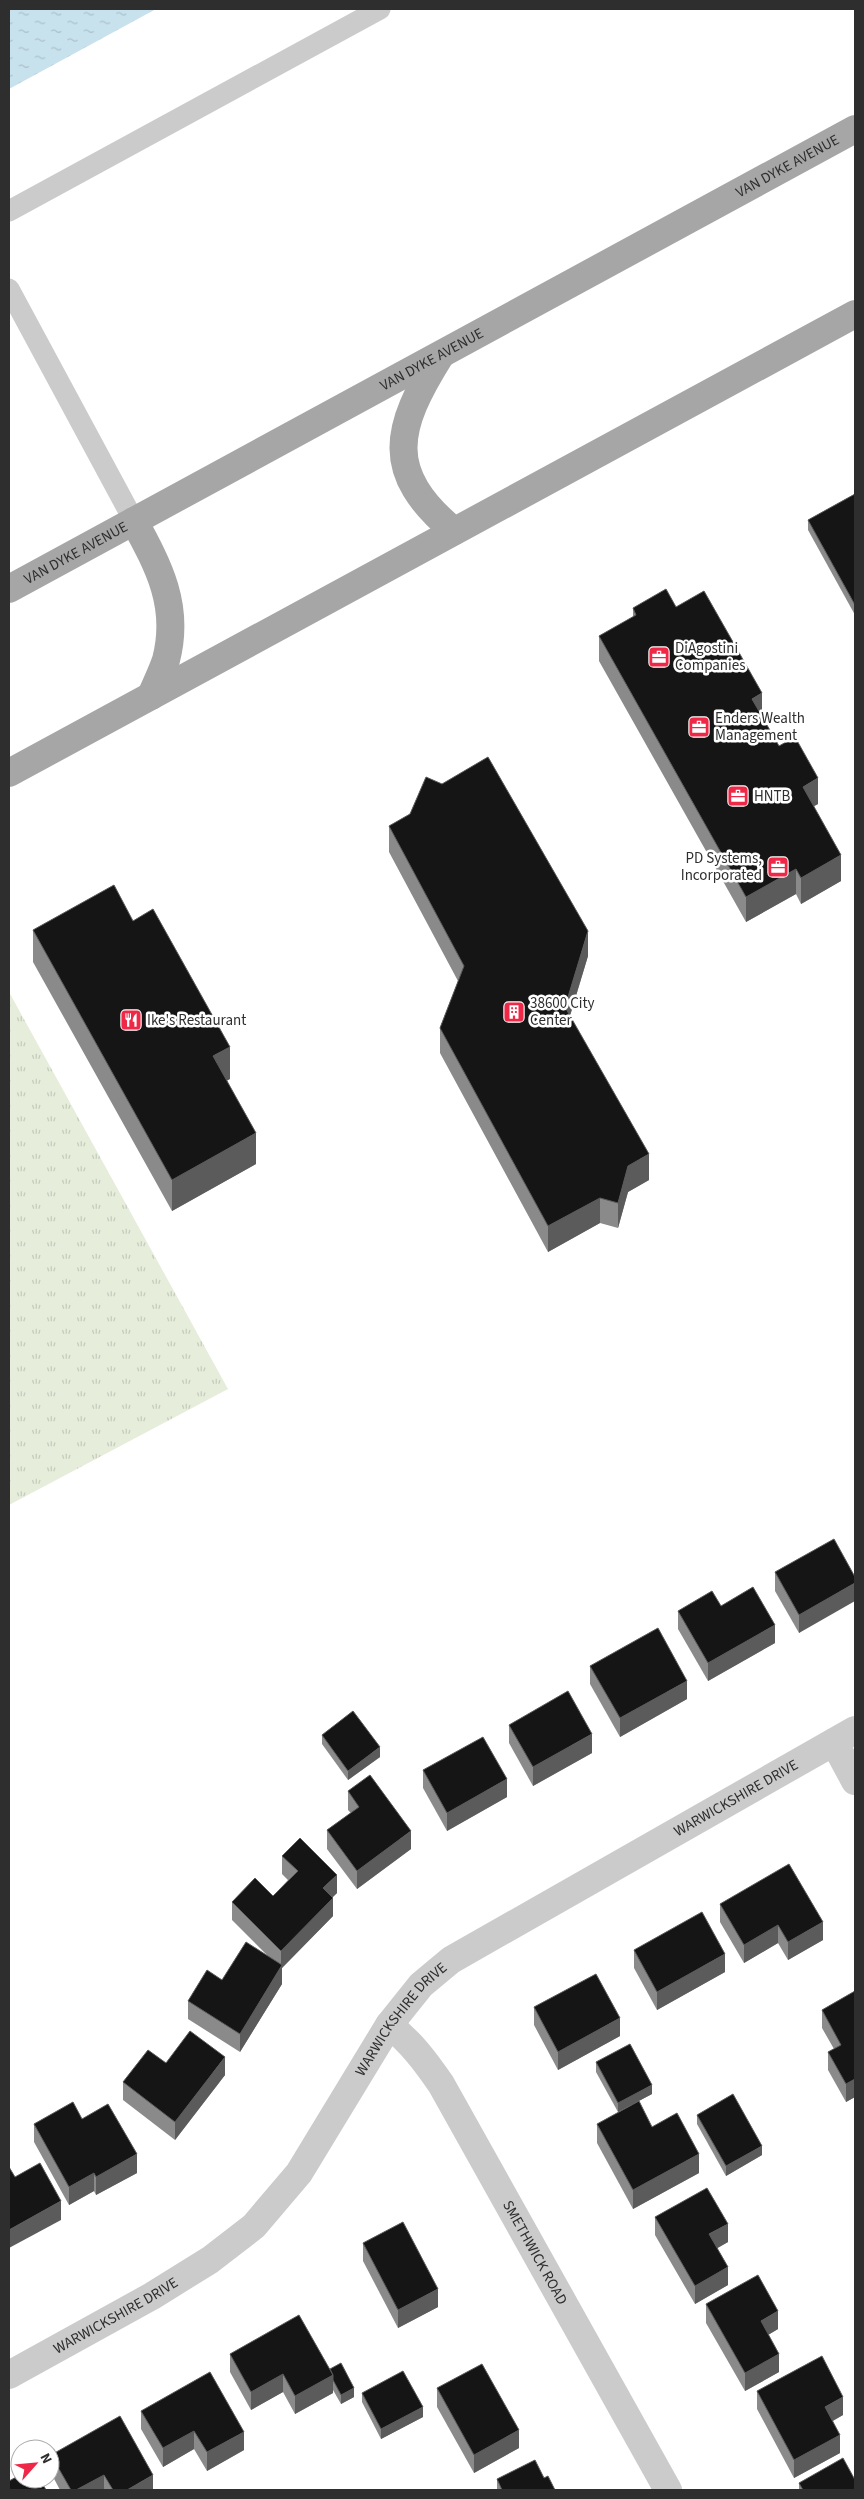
<svg xmlns="http://www.w3.org/2000/svg" width="864" height="2499" font-family="'Source Sans 3',sans-serif">
  <defs>
    <pattern id="grass-tufts" width="24" height="20" patternUnits="userSpaceOnUse" patternTransform="scale(1.25)"><rect width="24" height="20" fill="#e6eddb"/><path d="M3 7l-1-3M5 7V3M7 7l1-3M15 17l-1-3M17 17v-4M19 17l1-3" fill="none" stroke="#c6ccbc"/></pattern>
    <pattern id="water-ripples" width="26" height="14" patternUnits="userSpaceOnUse" patternTransform="scale(1.25)"><rect width="26" height="14" fill="#c7e1ed"/><path d="M2 4q2-2 4 0t4 0M15 11q2-2 4 0t4 0" fill="none" stroke="#abc1cc"/></pattern>
  </defs>
  <rect width="100%" height="100%" fill="#fff"/>
  <path fill="url(#grass-tufts)" d="M9 992 228 1389 9 1505V991Z"/>
  <path fill="url(#water-ripples)" d="M9 9H156L9 89Z"/>
  <g fill="none" stroke-linecap="round" stroke-linejoin="round">
    <g stroke="#cbcbcb" stroke-width="21">
      <path d="M9 211 380 9"/>
      <path d="M9 289 134 521"/>
    </g>
    <g stroke="#cbcbcb" stroke-width="28">
      <path d="M834 1742 855 1781"/>
      <path id="s1" d="M389 2025C411 2042 425 2061 441 2084L668 2490"/>
      <path id="s2" d="M9 2375 152 2296 210 2260 254 2226 299 2173 389 2025 421 1985 451 1960 855 1730"/>
    </g>
    <g stroke="#a6a6a6" stroke-width="28">
      <path d="M440 356C395 428 383 472 454 531"/>
      <path d="M134 521C159 567 180 606 166 660 162 672 156 684 151 696"/>
      <path id="s3" d="M9 589 855 129"/>
      <path d="M9 773 855 314"/>
    </g>
  </g>
  <g fill="#8a8a8a">
    <path d="M855 494V615L808 530V520Z"/>
    <path d="M676 607 762 716 779 746 818 804 814 806 841 881 801 904 796 894 746 922 599 661V636L633 617V608Z"/>
    <path d="M389 826 588 956 570 1016 649 1180 628 1192 618 1228 600 1223 548 1252 440 1053V1028L458 981 389 852Z"/>
    <path d="M133 921 230 1079 227 1080 256 1164 172 1211 33 962V930Z"/>
    <path d="M775 1572 855 1577 799 1633 775 1591Z"/>
    <path d="M721 1606 775 1643 708 1681 678 1629V1611Z"/>
    <path d="M590 1666 687 1699 620 1737 590 1684Z"/>
    <path d="M509 1725 592 1753 533 1786 509 1743Z"/>
    <path d="M322 1735 380 1757 348 1780 322 1744Z"/>
    <path d="M423 1770 507 1797 447 1831 423 1788Z"/>
    <path d="M348 1791 411 1849 357 1889 327 1849V1830L351 1813 348 1810Z"/>
    <path d="M282 1856 337 1893 333 1897V1916L282 1968V1984L240 2052 188 2019V2001L222 1980 269 1957 232 1920V1902L273 1896 288 1880 282 1874Z"/>
    <path d="M720 1904 823 1940 788 1960 778 1943 744 1963 720 1922Z"/>
    <path d="M634 1950 725 1972 657 2010 634 1968Z"/>
    <path d="M855 1991V2097L846 2102 828 2070V2052L834 2049 822 2028V2010Z"/>
    <path d="M534 2007 620 2036 558 2070 534 2025Z"/>
    <path d="M596 2062 652 2094 618 2112 596 2072Z"/>
    <path d="M166 2063 225 2075 175 2140 123 2100V2082Z"/>
    <path d="M697 2115 762 2155 726 2176 697 2124Z"/>
    <path d="M82 2119 137 2173 96 2195 94 2191 69 2205 34 2142V2124Z"/>
    <path d="M597 2124 652 2127 699 2173 633 2209 597 2143Z"/>
    <path d="M655 2217 728 2242 717 2248 728 2285 695 2304 655 2235Z"/>
    <path d="M363 2243 438 2307 398 2328 363 2261Z"/>
    <path d="M706 2304 778 2329 768 2335 779 2372 745 2391 706 2323Z"/>
    <path d="M230 2354 330 2369 354 2397 341 2404 333 2390V2393L295 2414 283 2392 251 2410 230 2372Z"/>
    <path d="M437 2388 519 2448 474 2473 437 2407Z"/>
    <path d="M757 2391 843 2415 833 2421 840 2453 794 2478 757 2409Z"/>
    <path d="M362 2393 423 2417 381 2439 362 2402Z"/>
    <path d="M141 2411 244 2450 207 2471 194 2449 163 2467 141 2429Z"/>
    <path d="M51 2455 153 2490H60L51 2473Z"/>
    <path d="M497 2479 555 2490H497Z"/>
    <path d="M799 2483 855 2490H799Z"/>
  </g>
  <g fill="#5b5b5b">
    <path d="M762 693V719L752 699Z"/>
    <path d="M818 778V804L803 812V787Z"/>
    <path d="M841 855V881L801 904V878Z"/>
    <path d="M796 869V894L746 922V897Z"/>
    <path d="M588 931V956L565 1032V1007Z"/>
    <path d="M230 1047V1079L213 1088V1056Z"/>
    <path d="M256 1133V1164L172 1211V1180Z"/>
    <path d="M649 1154V1180L628 1192 618 1228V1203L628 1166Z"/>
    <path d="M600 1198V1223L548 1252V1226Z"/>
    <path d="M855 1583V1601L799 1633V1615Z"/>
    <path d="M775 1625V1643L708 1681V1663Z"/>
    <path d="M687 1681V1699L620 1737V1718Z"/>
    <path d="M592 1734V1753L533 1786V1767Z"/>
    <path d="M380 1747V1757L348 1780V1771Z"/>
    <path d="M507 1779V1797L447 1831V1813Z"/>
    <path d="M411 1831V1849L357 1889V1871Z"/>
    <path d="M337 1875V1893L323 1906V1888Z"/>
    <path d="M333 1898V1916L282 1968V1984L240 2052V2034L281 1967V1951Z"/>
    <path d="M823 1922V1940L788 1960V1942Z"/>
    <path d="M778 1925V1943L744 1963V1945Z"/>
    <path d="M725 1954V1972L657 2010V1992Z"/>
    <path d="M620 2018V2036L558 2070V2052Z"/>
    <path d="M225 2057V2075L175 2140V2122Z"/>
    <path d="M855 2079V2097L846 2102V2084Z"/>
    <path d="M652 2085V2094L618 2112V2103Z"/>
    <path d="M762 2146V2155L726 2176V2166Z"/>
    <path d="M137 2154V2173L96 2195V2177Z"/>
    <path d="M699 2154V2173L633 2209V2190Z"/>
    <path d="M94 2173V2191L69 2205V2187Z"/>
    <path d="M61 2201V2220L9 2248V2230Z"/>
    <path d="M728 2224V2242L709 2253V2234Z"/>
    <path d="M728 2267V2285L695 2304V2286Z"/>
    <path d="M438 2289V2307L398 2328V2310Z"/>
    <path d="M778 2311V2329L761 2339V2321Z"/>
    <path d="M779 2354V2372L745 2391V2373Z"/>
    <path d="M283 2374V2392L251 2410V2392Z"/>
    <path d="M333 2375V2393L295 2414V2396Z"/>
    <path d="M354 2388V2397L341 2404V2395Z"/>
    <path d="M843 2397V2415L825 2425V2407Z"/>
    <path d="M423 2407V2417L381 2439V2429Z"/>
    <path d="M519 2430V2448L474 2473V2455Z"/>
    <path d="M194 2431V2449L163 2467V2448Z"/>
    <path d="M244 2432V2450L207 2471V2452Z"/>
    <path d="M840 2435V2453L794 2478V2460Z"/>
    <path d="M104 2475V2490H76Z"/>
    <path d="M153 2475V2490H127Z"/>
  </g>
  <g fill="#151515" stroke="#5b5b5b">
    <path d="M855 494V605L808 520Z"/>
    <path d="M666 589 676 607 704 591 762 693 752 699 779 746 795 737 818 778 803 787 841 855 801 878 796 869 746 897 599 636 636 615 633 608Z"/>
    <path d="M488 757 588 931 565 1007 649 1154 628 1166 618 1203 600 1198 548 1226 440 1028 464 966 389 826 410 814 426 777 442 784Z"/>
    <path d="M114 885 133 921 153 909 230 1047 213 1056 256 1133 172 1180 33 930Z"/>
    <path d="M834 1539 855 1577V1583L799 1615 775 1572Z"/>
    <path d="M753 1587 775 1625 708 1663 678 1611 712 1591 721 1606Z"/>
    <path d="M658 1628 687 1681 620 1718 590 1666Z"/>
    <path d="M568 1691 592 1734 533 1767 509 1725Z"/>
    <path d="M353 1711 380 1747 348 1771 322 1735Z"/>
    <path d="M483 1737 507 1779 447 1813 423 1770Z"/>
    <path d="M370 1775 411 1831 357 1871 327 1830 359 1807 348 1791Z"/>
    <path d="M300 1838 337 1875 323 1888 333 1898 281 1951 232 1902 255 1878 273 1896 298 1871 282 1856Z"/>
    <path d="M789 1864 823 1922 788 1942 778 1925 744 1945 720 1904Z"/>
    <path d="M702 1912 725 1954 657 1992 634 1950Z"/>
    <path d="M246 1942 282 1965 240 2034 188 2001 207 1970 222 1980Z"/>
    <path d="M596 1974 620 2018 558 2052 534 2007Z"/>
    <path d="M855 1991V2079L846 2084 828 2052 841 2045 822 2010Z"/>
    <path d="M190 2031 225 2057 175 2122 123 2082 148 2050 166 2063Z"/>
    <path d="M630 2044 652 2085 618 2103 596 2062Z"/>
    <path d="M733 2094 762 2146 726 2166 697 2115Z"/>
    <path d="M639 2101 652 2127 677 2113 699 2154 633 2190 597 2124Z"/>
    <path d="M73 2102 82 2119 108 2104 137 2154 96 2177 94 2173 69 2187 34 2124Z"/>
    <path d="M40 2163 61 2201 9 2230V2167L15 2177Z"/>
    <path d="M707 2188 728 2224 709 2234 728 2267 695 2286 655 2217Z"/>
    <path d="M403 2222 438 2289 398 2310 363 2243Z"/>
    <path d="M758 2275 778 2311 761 2321 779 2354 745 2373 706 2304Z"/>
    <path d="M299 2315 333 2375 295 2396 283 2374 251 2392 230 2354Z"/>
    <path d="M822 2356 843 2397 825 2407 840 2435 794 2460 757 2391Z"/>
    <path d="M341 2363 354 2388 341 2395 333 2380V2375L330 2369Z"/>
    <path d="M482 2364 519 2430 474 2455 437 2388Z"/>
    <path d="M403 2371 423 2407 381 2429 362 2393Z"/>
    <path d="M210 2372 244 2432 207 2452 194 2431 163 2448 141 2411Z"/>
    <path d="M120 2416 153 2475 127 2490H113L104 2475 76 2490H71L51 2455Z"/>
    <path d="M843 2458 855 2480V2490H803L799 2483Z"/>
    <path d="M535 2460 544 2478 548 2476 555 2490H502L497 2479Z"/>
    <path d="M20 2475V2479H40L46 2490H9V2481Z"/>
  </g>
  <defs>
    <g id="office-square" transform="scale(1.125)"><rect x="-9" y="-9" width="18" height="18" rx="4" fill="#ee2846" stroke="#fff"/><path d="M-6-3h4V-5.5h4V-3h4V5H-6ZM-1-4.5V-3h2v-1.5ZM-6 0V1H6V0Z" fill="#fff"/></g>
    <g id="building-square" transform="scale(1.125)"><rect x="-9" y="-9" width="18" height="18" rx="4" fill="#ee2846" stroke="#fff"/><path d="M-4-6H4V6H1V3H-1V6H-4ZM-2.5-4.3h1.7v1.8h-1.7ZM.8-4.3h1.7v1.8H.8ZM-2.5-1h1.7V.8h-1.7ZM.8-1h1.7V.8H.8Z" fill="#fff"/></g>
    <g id="restaurant-square" transform="scale(1.125)"><rect x="-9" y="-9" width="18" height="18" rx="4" fill="#ee2846" stroke="#fff"/><path d="M-5-6h1v4h1v-4h1v4h1v-4h1v5L-1.5 .5V6h-2V.5L-5-1ZM5-6V6H3V1.5H1.5Q1.5-4 5-6Z" fill="#fff"/></g>
  </defs>
  <g fill-rule="evenodd">
    <use href="#office-square" x="659" y="657"/>
    <use href="#office-square" x="699" y="727"/>
    <use href="#office-square" x="738" y="796"/>
    <use href="#office-square" x="778" y="867"/>
    <use href="#building-square" x="514" y="1012"/>
    <use href="#restaurant-square" x="131" y="1020"/>
  </g>
  <g text-anchor="middle" stroke-width="5" stroke-linejoin="round" paint-order="stroke">
    <g font-size="15" fill="#2e2e2e" stroke="#fff">
      <text dy="5" stroke="none"><textPath href="#s3" startOffset="886">VAN DYKE AVENUE</textPath></text>
      <text dy="5" stroke="none"><textPath href="#s3" startOffset="481">VAN DYKE AVENUE</textPath></text>
      <text dy="5" stroke="none"><textPath href="#s3" startOffset="76">VAN DYKE AVENUE</textPath></text>
      <text dy="5" stroke="none"><textPath href="#s2" startOffset="948">WARWICKSHIRE DRIVE</textPath></text>
      <text dy="5" stroke="none"><textPath href="#s2" startOffset="542">WARWICKSHIRE DRIVE</textPath></text>
      <text dy="5" stroke="none"><textPath href="#s1" startOffset="272">SMETHWICK ROAD</textPath></text>
      <text dy="5" stroke="none"><textPath href="#s2" startOffset="122">WARWICKSHIRE DRIVE</textPath></text>
    </g>
    <g font-size="15" fill="#2e2e2e" stroke="#fff" text-anchor="start">
      <text x="675" y="653">DiAgostini<tspan x="675" dy="17">Companies</tspan></text>
      <text x="715" y="723">Enders Wealth<tspan x="715" dy="17">Management</tspan></text>
      <text x="754" y="801">HNTB</text>
      <text x="762" y="863" text-anchor="end">PD Systems,<tspan x="762" dy="17">Incorporated</tspan></text>
      <text x="530" y="1008">38600 City<tspan x="530" dy="17">Center</tspan></text>
      <text x="147" y="1025">Ike's Restaurant</text>
    </g>
  </g>
  <rect width="864" height="2499" fill="none" stroke="#2e2e2e" stroke-width="20"/>
  <g transform="translate(35 2464) rotate(63)"><circle r="24" fill="#ffffff" stroke="#ababab"/>
  <path d="M0-4L9 19L0 12L-9 19Z" fill="#ee2846"/>
  <text y="-8" font-size="14" font-weight="bold" text-anchor="middle" fill="#2e2e2e">N</text>
  </g>
</svg>
